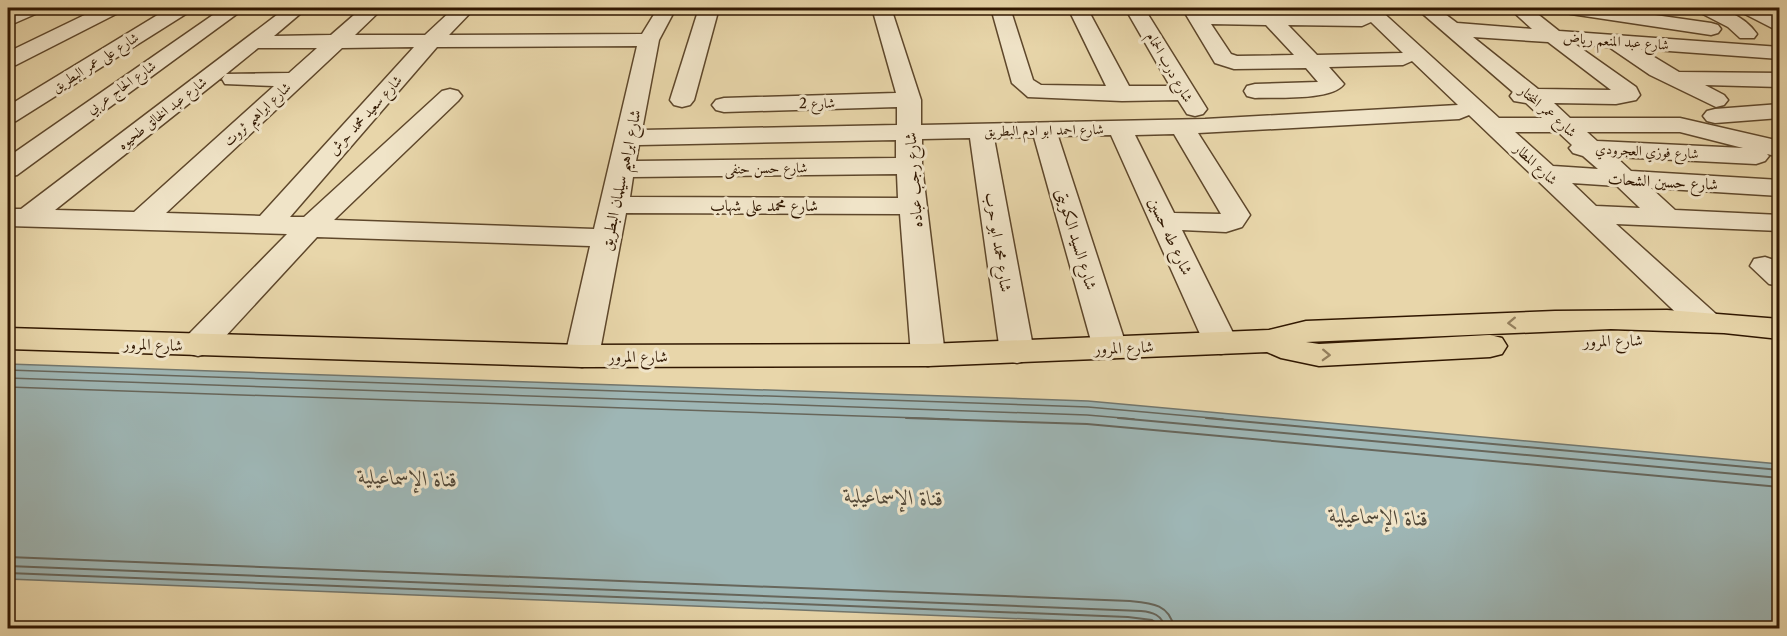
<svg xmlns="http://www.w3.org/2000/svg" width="1787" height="636" font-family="'Libre Caslon Text',Amiri,serif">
  <rect width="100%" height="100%" fill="#e8d6aa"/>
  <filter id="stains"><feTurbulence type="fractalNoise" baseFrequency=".00333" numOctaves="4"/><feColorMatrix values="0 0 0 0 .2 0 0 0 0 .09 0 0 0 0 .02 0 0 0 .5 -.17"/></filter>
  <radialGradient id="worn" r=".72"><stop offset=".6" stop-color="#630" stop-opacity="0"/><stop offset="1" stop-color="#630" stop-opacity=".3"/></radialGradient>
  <path fill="#9eb6b5" stroke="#72766d" stroke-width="1.5" d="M8 364 1088 401 1779 464V628H1178L1128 623 8 579Z"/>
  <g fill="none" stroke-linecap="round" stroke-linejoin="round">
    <g stroke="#67665b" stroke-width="1.5">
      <path d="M8 370 1088 407 1223 419"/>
      <path d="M8 378 1087 415 1134 419"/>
      <path d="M8 387 949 419"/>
    </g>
    <g stroke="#67665b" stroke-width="2">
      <path d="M906 418 1087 424 1780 487"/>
      <path d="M1118 418 1780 478"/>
      <path d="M1206 418 1780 470"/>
      <path d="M8 557 1130 601C1151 603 1170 604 1174 628"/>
      <path d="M8 566 1141 611C1153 612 1162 615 1165 628"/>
      <path d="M8 573 1128 617 1152 620 1156 623 1157 628"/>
    </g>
    <g stroke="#5e472b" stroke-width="3">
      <g id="minor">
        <path d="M19 8H43L40 12 8 26V13Z"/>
        <path d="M99 8H123L120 12 16 65 8 66V52Z"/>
        <path d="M169 8H192L189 12 16 121 8 123V106Z"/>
        <path d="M223 8H245L17 175 8 177V157Z"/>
        <path d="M286 8H307L274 36 331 35 362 8H383L355 35H425L454 8H475L449 35 642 34 658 8H676L659 40 642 130 897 125V107L724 112 716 110 712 105 716 100 724 98 896 93 872 8H891L921 100V125L1205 119 1458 105 1412 61 1403 65 1329 67 1344 84C1332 101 1276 97 1255 98L1247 96 1244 91 1247 86 1255 84 1318 82 1306 68 1234 69 1215 63 1182 8H1200L1203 12 1255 13 1252 8H1271L1277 13 1363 14 1358 8H1378L1499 118H1542L1526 103 1514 101 1510 96 1513 92 1416 8H1437L1457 23 1532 29 1509 8H1530L1559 31 1780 47V59L1641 49 1679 72 1780 73V87L1705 85 1724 95 1728 100 1724 105 1716 107 1650 75 1609 47 1575 44 1636 87 1640 95 1636 100 1616 104 1554 103 1570 118H1680L1780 141V157L1767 154 1769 156 1765 161 1756 164 1616 157 1631 171 1780 180V196L1651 188 1675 210 1780 215V231L1616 224 1716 314 1721 321 1716 328 1704 331 1692 328 1469 115 1459 119 1198 133 1250 215 1242 227 1226 232 1182 230 1238 343 1233 351 1221 354 1209 351 1204 343 1111 135 1058 136 1127 348 1122 356 1110 359 1098 356 1093 348 1034 137 994 138 1034 352 1029 360 1017 363 1005 360 1000 352 970 138 922 139V166L945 355 940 363 928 366 916 363 911 355 900 214 626 213 599 356 594 364 582 367 570 364 565 356 590 246 317 237 210 353 198 356 186 353 181 345 186 337 287 234 8 226V209H21ZM1371 22 1403 53 1317 55 1288 25 1362 26ZM1211 24 1266 25 1294 55 1237 56 1231 54ZM1473 37 1548 42 1611 90 1538 89ZM637 46 594 229 334 220 458 101 462 96 458 91 450 89 442 91 304 217H290L437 47ZM414 47 260 216 166 213 342 48ZM258 48H317L289 73 226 74ZM225 75 222 79 225 84 274 86 134 212 55 210ZM1515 132H1558L1572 145 1569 148 1573 153 1583 156 1598 169 1553 166ZM1587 132H1680L1743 148 1597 141ZM1174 134 1221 214 1174 213 1135 135ZM896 140V158L636 161 639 145ZM897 174 898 198 630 197 633 177ZM1572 183 1617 186 1640 208 1596 206Z"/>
        <path d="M699 8H719L694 100 690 105 682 107 674 105 670 100Z"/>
        <path d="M991 8H1010L1033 80 1041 85 1106 86 1068 8H1087L1129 86H1170L1125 8H1144L1207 109 1203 114 1195 116 1187 114 1178 100 1122 101 1028 97 1012 83Z"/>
        <path d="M1561 8H1606L1711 23 1718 25 1721 29 1718 33 1711 35 1571 14 1564 12Z"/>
        <path d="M1696 8C1719 6 1743 14 1757 34L1754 38H1740L1728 27 1699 12Z"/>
        <path d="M1738 8H1761L1780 18V32L1741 12Z"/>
        <path d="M1780 104V118L1715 123 1707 121 1703 116 1707 111 1715 109Z"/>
        <path d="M1765 257 1780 262V286L1769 284 1750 266 1754 259Z"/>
      </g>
    </g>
    <g stroke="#301701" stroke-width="3">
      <path id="major" d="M1667 310 1780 319V339L1724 333 1611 329 1306 342 1319 344 1490 335 1502 338 1507 346 1502 354 1490 357 1319 366 1281 358 1267 352 928 366 582 367 8 349V328L582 345 928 344 1269 330 1306 321 1555 311Z"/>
    </g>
    <use href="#minor" fill="#f0e4c8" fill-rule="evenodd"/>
    <use href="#major" fill="#e8d6aa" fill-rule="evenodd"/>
  </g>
  <defs><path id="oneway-chevron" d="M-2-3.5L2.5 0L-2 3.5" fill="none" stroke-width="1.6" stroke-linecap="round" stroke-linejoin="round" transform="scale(1.5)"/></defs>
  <g stroke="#95805e">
    <use href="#oneway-chevron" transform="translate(1512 323) rotate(178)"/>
    <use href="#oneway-chevron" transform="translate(1326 355) rotate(2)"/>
  </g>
  <g text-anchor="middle" stroke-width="6" stroke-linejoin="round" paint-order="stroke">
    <g font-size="14" fill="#301701" stroke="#f0e4c8">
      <text transform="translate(1616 41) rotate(4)" y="5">شارع عبد المنعم رياض</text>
      <text transform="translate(95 62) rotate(-32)" y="5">شارع على عمر البطريق</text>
      <text transform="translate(1170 67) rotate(60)" y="5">شارع درب الحمام</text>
      <text transform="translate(121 87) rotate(-35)" y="5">شارع الحاج عربي</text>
      <text transform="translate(817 103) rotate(-1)" y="5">شارع 2</text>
      <text transform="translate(1548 111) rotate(41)" y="5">شارع عمر المختار</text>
      <text transform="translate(162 113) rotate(-38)" y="5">شارع عبد الخالق طحيوه</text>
      <text transform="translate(257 114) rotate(-43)" y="5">شارع ابراهيم ثروت</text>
      <text transform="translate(365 115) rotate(-48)" y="5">شارع سعيد محمد حرش</text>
      <text transform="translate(1044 130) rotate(-1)" y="5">شارع احمد ابو ادم البطريق</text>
      <text transform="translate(1647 151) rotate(3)" y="5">شارع فوزي العجرودي</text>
      <text transform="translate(1536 164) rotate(43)" y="5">شارع المطار</text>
      <text transform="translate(766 168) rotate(-1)" y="5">شارع حسن حنفى</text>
    </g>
    <g font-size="16" fill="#301701" stroke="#f0e4c8">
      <text transform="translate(620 180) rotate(-78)" y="6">شارع ابراهيم سيلمان البطريق</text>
      <text transform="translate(913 180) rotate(-94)" y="6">شارع رجب عباده</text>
      <text transform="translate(1663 181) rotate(3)" y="6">شارع حسين الشحات</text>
      <text x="764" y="211">شارع محمد على شهاب</text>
      <text transform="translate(1171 236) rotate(65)" y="6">شارع طه حسين</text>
      <text transform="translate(1077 239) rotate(73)" y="6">شارع السيد الكويتى</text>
      <text transform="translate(999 242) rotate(81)" y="6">شارع محمد ابو حرب</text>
      <text transform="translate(1613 340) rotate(-1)" y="6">شارع المرور</text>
      <text transform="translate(153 344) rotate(2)" y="6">شارع المرور</text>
      <text transform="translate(1124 347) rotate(-2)" y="6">شارع المرور</text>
      <text x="638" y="362">شارع المرور</text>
    </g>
    <g font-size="21" font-style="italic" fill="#514737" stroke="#f0e4c8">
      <text transform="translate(408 478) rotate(2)" y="7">قناة الإسماعيلية</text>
      <text transform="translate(894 497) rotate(2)" y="7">قناة الإسماعيلية</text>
      <text transform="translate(1379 517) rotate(2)" y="7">قناة الإسماعيلية</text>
    </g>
  </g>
  <rect width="1787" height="636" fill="none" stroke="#e8d6aa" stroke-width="30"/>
  <rect x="9" y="9" width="1769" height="618" fill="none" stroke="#301701" stroke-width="3"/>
  <rect x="15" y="15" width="1757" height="606" fill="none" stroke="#301701" stroke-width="1.5"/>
  <rect width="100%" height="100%" filter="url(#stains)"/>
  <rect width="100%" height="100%" fill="url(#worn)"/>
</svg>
